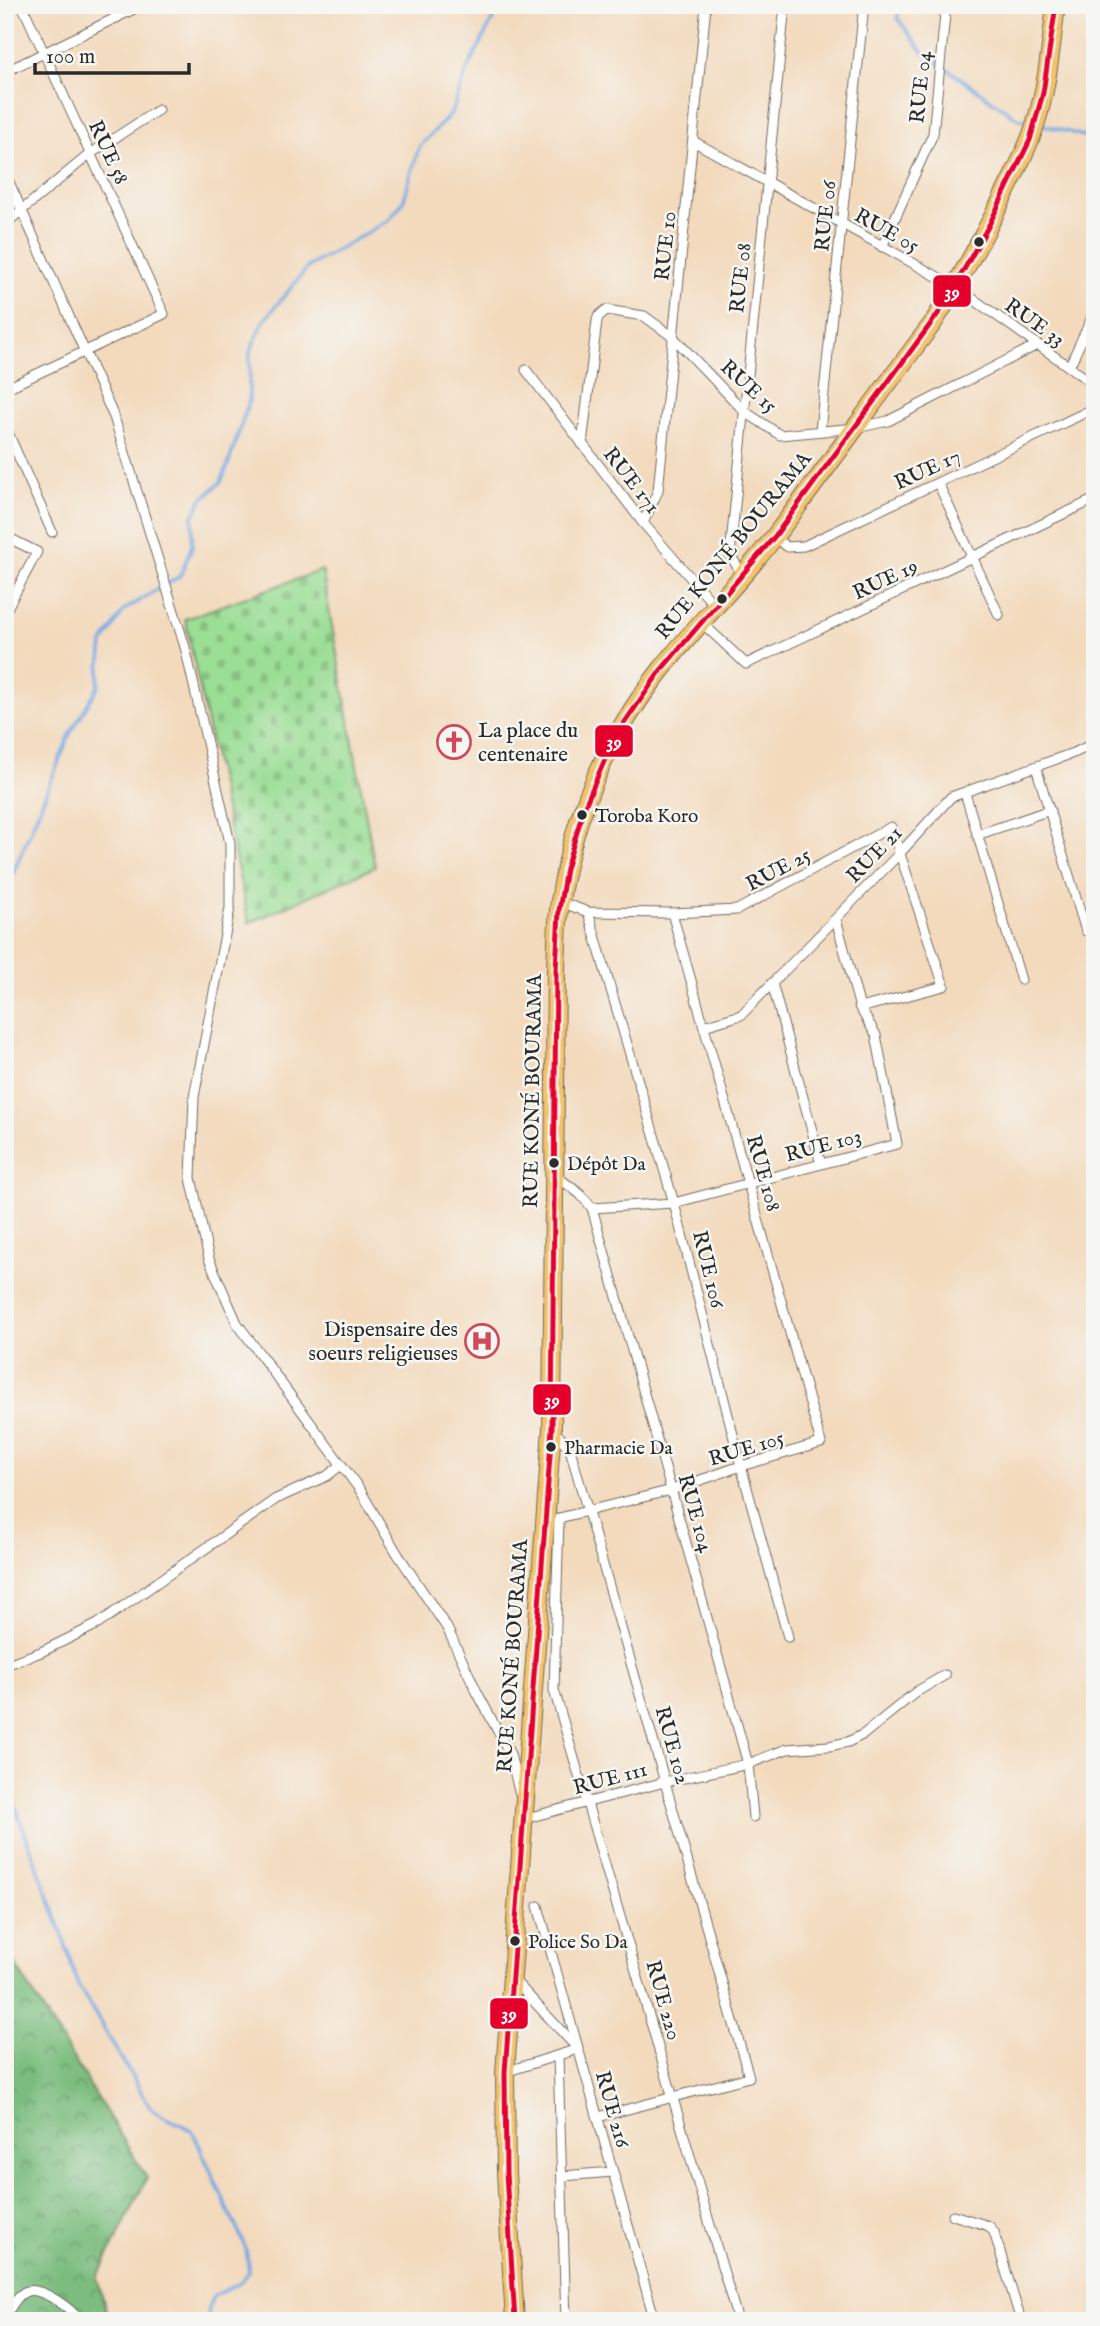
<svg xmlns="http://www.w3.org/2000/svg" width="1100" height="2326" font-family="'IM FELL English',serif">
  <defs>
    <pattern id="forest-crowns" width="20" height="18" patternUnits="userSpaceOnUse" patternTransform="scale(1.75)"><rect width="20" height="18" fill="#7cbd7f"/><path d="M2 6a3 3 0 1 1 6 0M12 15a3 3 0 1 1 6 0" fill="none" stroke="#669a68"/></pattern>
    <pattern id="cemetery-stones" width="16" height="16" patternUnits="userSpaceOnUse" patternTransform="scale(1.75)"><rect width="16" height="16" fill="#9bde96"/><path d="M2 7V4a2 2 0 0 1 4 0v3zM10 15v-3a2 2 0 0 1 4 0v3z" fill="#86bf81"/></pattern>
  </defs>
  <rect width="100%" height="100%" fill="#f6f6f2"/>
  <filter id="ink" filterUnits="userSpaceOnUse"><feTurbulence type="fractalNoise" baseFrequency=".0143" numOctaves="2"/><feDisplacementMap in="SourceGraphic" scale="14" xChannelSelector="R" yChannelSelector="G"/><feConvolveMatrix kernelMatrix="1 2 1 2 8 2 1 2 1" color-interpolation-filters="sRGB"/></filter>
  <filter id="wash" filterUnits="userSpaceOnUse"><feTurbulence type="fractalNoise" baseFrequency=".00686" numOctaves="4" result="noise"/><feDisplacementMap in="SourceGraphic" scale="28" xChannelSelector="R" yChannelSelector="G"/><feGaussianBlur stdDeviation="1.57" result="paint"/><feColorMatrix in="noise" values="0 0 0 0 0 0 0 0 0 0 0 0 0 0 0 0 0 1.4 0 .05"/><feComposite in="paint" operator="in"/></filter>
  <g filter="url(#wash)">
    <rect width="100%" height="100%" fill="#f3dabd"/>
    <path fill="url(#forest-crowns)" stroke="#547455" stroke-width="2" d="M5 1948 147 2178 97 2278 109 2321H5Z"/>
    <path fill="url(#cemetery-stones)" stroke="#638460" stroke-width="2" d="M322 570 375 867 249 923 185 619Z"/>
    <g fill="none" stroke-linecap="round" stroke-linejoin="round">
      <g stroke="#75a9e2" stroke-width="3.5">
        <path d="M899 5 898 19 923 52 1017 118 1032 122"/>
        <path d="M1043 125 1095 139"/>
        <path d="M5 893 70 734 98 687 103 643 124 610 180 576 192 546 193 516 202 499 221 482 228 465 249 401 250 352 263 322 308 267 389 220 403 202 419 147 451 114 469 66 500 5"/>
        <path d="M5 1770 19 1817 62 1933 77 1983 150 2107C163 2120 179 2121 193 2132L246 2249 249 2272 240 2283 213 2296 207 2311 210 2321"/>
      </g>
    </g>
  </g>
  <g filter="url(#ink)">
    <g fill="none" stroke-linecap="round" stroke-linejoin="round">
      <g stroke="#71685e" stroke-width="11">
        <g id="street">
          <path d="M111 5 117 18"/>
          <path d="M5 72 142 5"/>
          <path d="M693 141 956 287 1095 385"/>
          <path d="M5 173 114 417 185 647 230 843V908L194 1097 191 1178 209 1259 237 1323 360 1490 397 1553 447 1628 477 1692 510 1754 519 1791"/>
          <path d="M5 224 90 154 158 110"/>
          <path d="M882 247 933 134 946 5"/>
          <path d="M1069 367 1095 311"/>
          <path d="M526 370 643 523 715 606"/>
          <path d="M5 389 164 314 22 5"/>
          <path d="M5 426 52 532"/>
          <path d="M820 431 864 5"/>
          <path d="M582 444 597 321 598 317 606 310 644 316 673 337 744 411 780 435 856 428 888 421 1037 345"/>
          <path d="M938 483 999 615"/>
          <path d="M643 523 658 491 706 5"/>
          <path d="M5 536 37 552 5 612"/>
          <path d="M774 537 787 547 804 546 1095 408"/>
          <path d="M743 575 730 555 785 5"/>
          <path d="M701 622 746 664 1095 499"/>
          <path d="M1036 767 1086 931"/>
          <path d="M965 793 1021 980"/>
          <path d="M977 835 1050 810"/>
          <path d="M560 902 588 912 672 913 737 910 891 827 944 986 860 1008"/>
          <path d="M588 912 674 1203 741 1466 788 1637"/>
          <path d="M672 913 821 1443 741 1466 672 1490 559 1518 554 1690 738 2321"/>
          <path d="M772 983 821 1164"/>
          <path d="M704 1026 741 1015 900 853 951 797 1076 752 1095 743"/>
          <path d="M555 1175 580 1194 592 1208 748 1764 753 1817"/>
          <path d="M592 1208 674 1203 897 1144 876 1035 860 1008 836 919"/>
          <path d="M553 1429 570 1449 749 2077 598 2117"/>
          <path d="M5 1665 41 1652 98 1624 276 1499 327 1476 341 1465"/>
          <path d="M523 1819 665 1782 748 1764 787 1749 829 1746 848 1742 864 1734 916 1692 945 1675"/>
          <path d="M538 1906 655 2321"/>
          <path d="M558 2056 566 2321"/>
          <path d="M505 2072 578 2049 513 1979"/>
          <path d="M562 2176 613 2172"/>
          <path d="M953 2215 989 2226 994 2232 1021 2321"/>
          <path d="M5 2317C11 2308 16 2295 27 2291 42 2287 72 2309 80 2321"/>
        </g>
      </g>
      <g stroke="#71685e" stroke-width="20">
        <path id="highway" d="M515 2321 506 2173 505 2072 552 1428 556 970C557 947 557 924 560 901 573 816 608 737 661 670 697 624 739 583 775 536 829 466 879 393 933 323 960 280 984 236 1006 191 1017 169 1029 146 1036 122 1048 84 1051 44 1056 5"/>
      </g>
      <use href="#street" stroke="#fff" stroke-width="9"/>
      <use href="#highway" stroke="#f2c36a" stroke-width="18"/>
      <g stroke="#f6f6f2" stroke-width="10">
        <path id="bus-1" d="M515 2321 506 2173 505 2072 552 1428 556 970 559 910 566 869 584 808 609 750 625 722 661 670 775 536 943 307 989 225 1030 140 1043 93 1056 5"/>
      </g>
      <use href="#bus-1" stroke="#e4002b" stroke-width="5"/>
    </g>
  </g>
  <defs>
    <g id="church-ring" transform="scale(1.75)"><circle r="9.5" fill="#f6f6f2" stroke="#d1495b" stroke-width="1.5"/><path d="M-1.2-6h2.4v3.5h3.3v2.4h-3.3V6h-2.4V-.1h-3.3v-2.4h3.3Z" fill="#d1495b"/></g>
    <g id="hospital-ring" transform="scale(1.75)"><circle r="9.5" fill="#f6f6f2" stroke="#d1495b" stroke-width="1.5"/><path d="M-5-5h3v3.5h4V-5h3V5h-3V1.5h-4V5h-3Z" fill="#d1495b"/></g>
  </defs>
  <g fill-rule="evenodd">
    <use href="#church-ring" x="454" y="742"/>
    <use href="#hospital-ring" x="482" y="1341"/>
  </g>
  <g fill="#2b2b2b" stroke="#f6f6f2" stroke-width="2.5">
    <circle cx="979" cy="242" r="6"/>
    <circle cx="722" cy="599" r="6"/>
    <circle cx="582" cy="815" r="6"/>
    <circle cx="554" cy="1163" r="6"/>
    <circle cx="551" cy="1447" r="6"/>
    <circle cx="515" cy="1941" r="6"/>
  </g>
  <g text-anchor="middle" stroke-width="5" stroke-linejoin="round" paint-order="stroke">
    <g font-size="19" fill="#2b2b2b" stroke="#f6f6f2" text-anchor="start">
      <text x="595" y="822">Toroba Koro</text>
      <text x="567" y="1170">Dépôt Da</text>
      <text x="564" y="1454">Pharmacie Da</text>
      <text x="528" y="1948">Police So Da</text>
    </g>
    <g font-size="21" fill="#2b2b2b" stroke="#f6f6f2">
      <text transform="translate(920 87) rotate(-84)" y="7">RUE 04</text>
      <text transform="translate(109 152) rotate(65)" y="7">RUE 58</text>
      <text transform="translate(825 216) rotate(-84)" y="7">RUE 06</text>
      <text transform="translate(887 230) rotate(29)" y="7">RUE 05</text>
      <text transform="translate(665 246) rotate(-84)" y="7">RUE 10</text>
      <text transform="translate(740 278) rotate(-84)" y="7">RUE 08</text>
      <text transform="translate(1035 322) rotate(35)" y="7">RUE 33</text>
      <text transform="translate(749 386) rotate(42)" y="7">RUE 15</text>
      <text transform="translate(927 469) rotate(-25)" y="7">RUE 17</text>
      <text transform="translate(632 480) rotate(52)" y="7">RUE 171</text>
      <text transform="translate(733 545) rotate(-51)" y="7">RUE KONÉ BOURAMA</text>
      <text transform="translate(885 579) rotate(-25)" y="7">RUE 19</text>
      <text transform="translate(874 854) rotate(-46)" y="7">RUE 21</text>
      <text transform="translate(778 869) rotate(-28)" y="7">RUE 25</text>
      <text transform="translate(532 1091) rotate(-89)" y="7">RUE KONÉ BOURAMA</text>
      <text transform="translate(823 1145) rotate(-15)" y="7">RUE 103</text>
      <text transform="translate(764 1173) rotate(74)" y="7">RUE 108</text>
      <text transform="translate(709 1269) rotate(76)" y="7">RUE 106</text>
      <text transform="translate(746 1448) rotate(-17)" y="7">RUE 105</text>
      <text transform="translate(696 1513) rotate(74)" y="7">RUE 104</text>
      <text transform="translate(512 1656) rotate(-86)" y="7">RUE KONÉ BOURAMA</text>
      <text transform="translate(673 1745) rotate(74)" y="7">RUE 102</text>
      <text transform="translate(610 1778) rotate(-15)" y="7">RUE 111</text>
      <text transform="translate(664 2000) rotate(74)" y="7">RUE 220</text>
      <text transform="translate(613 2109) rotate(74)" y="7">RUE 216</text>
    </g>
    <g font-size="21" fill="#2b2b2b" stroke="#f6f6f2" text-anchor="start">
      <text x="478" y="737">La place du<tspan x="478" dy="24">centenaire</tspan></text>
      <text x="458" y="1336" text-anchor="end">Dispensaire des<tspan x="458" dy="24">soeurs religieuses</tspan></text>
    </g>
  </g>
  <g stroke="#f6f6f2" stroke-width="2.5">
    <rect x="932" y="274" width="40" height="34" rx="7" fill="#e4002b"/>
    <rect x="594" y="724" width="40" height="34" rx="7" fill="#e4002b"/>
    <rect x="532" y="1383" width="40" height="33" rx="7" fill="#e4002b"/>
    <rect x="489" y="1997" width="40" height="33" rx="7" fill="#e4002b"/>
  </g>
  <g font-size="19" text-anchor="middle" font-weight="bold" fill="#fff">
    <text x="952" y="298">39</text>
    <text x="614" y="748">39</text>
    <text x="552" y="1406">39</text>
    <text x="509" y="2020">39</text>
  </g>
  <rect width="1100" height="2326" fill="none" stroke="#f6f6f2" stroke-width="28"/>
  <path d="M35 63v10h154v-10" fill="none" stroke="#2b2b2b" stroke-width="3.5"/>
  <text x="46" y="63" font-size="21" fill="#2b2b2b" stroke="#f6f6f2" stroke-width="5" paint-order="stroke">100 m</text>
</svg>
